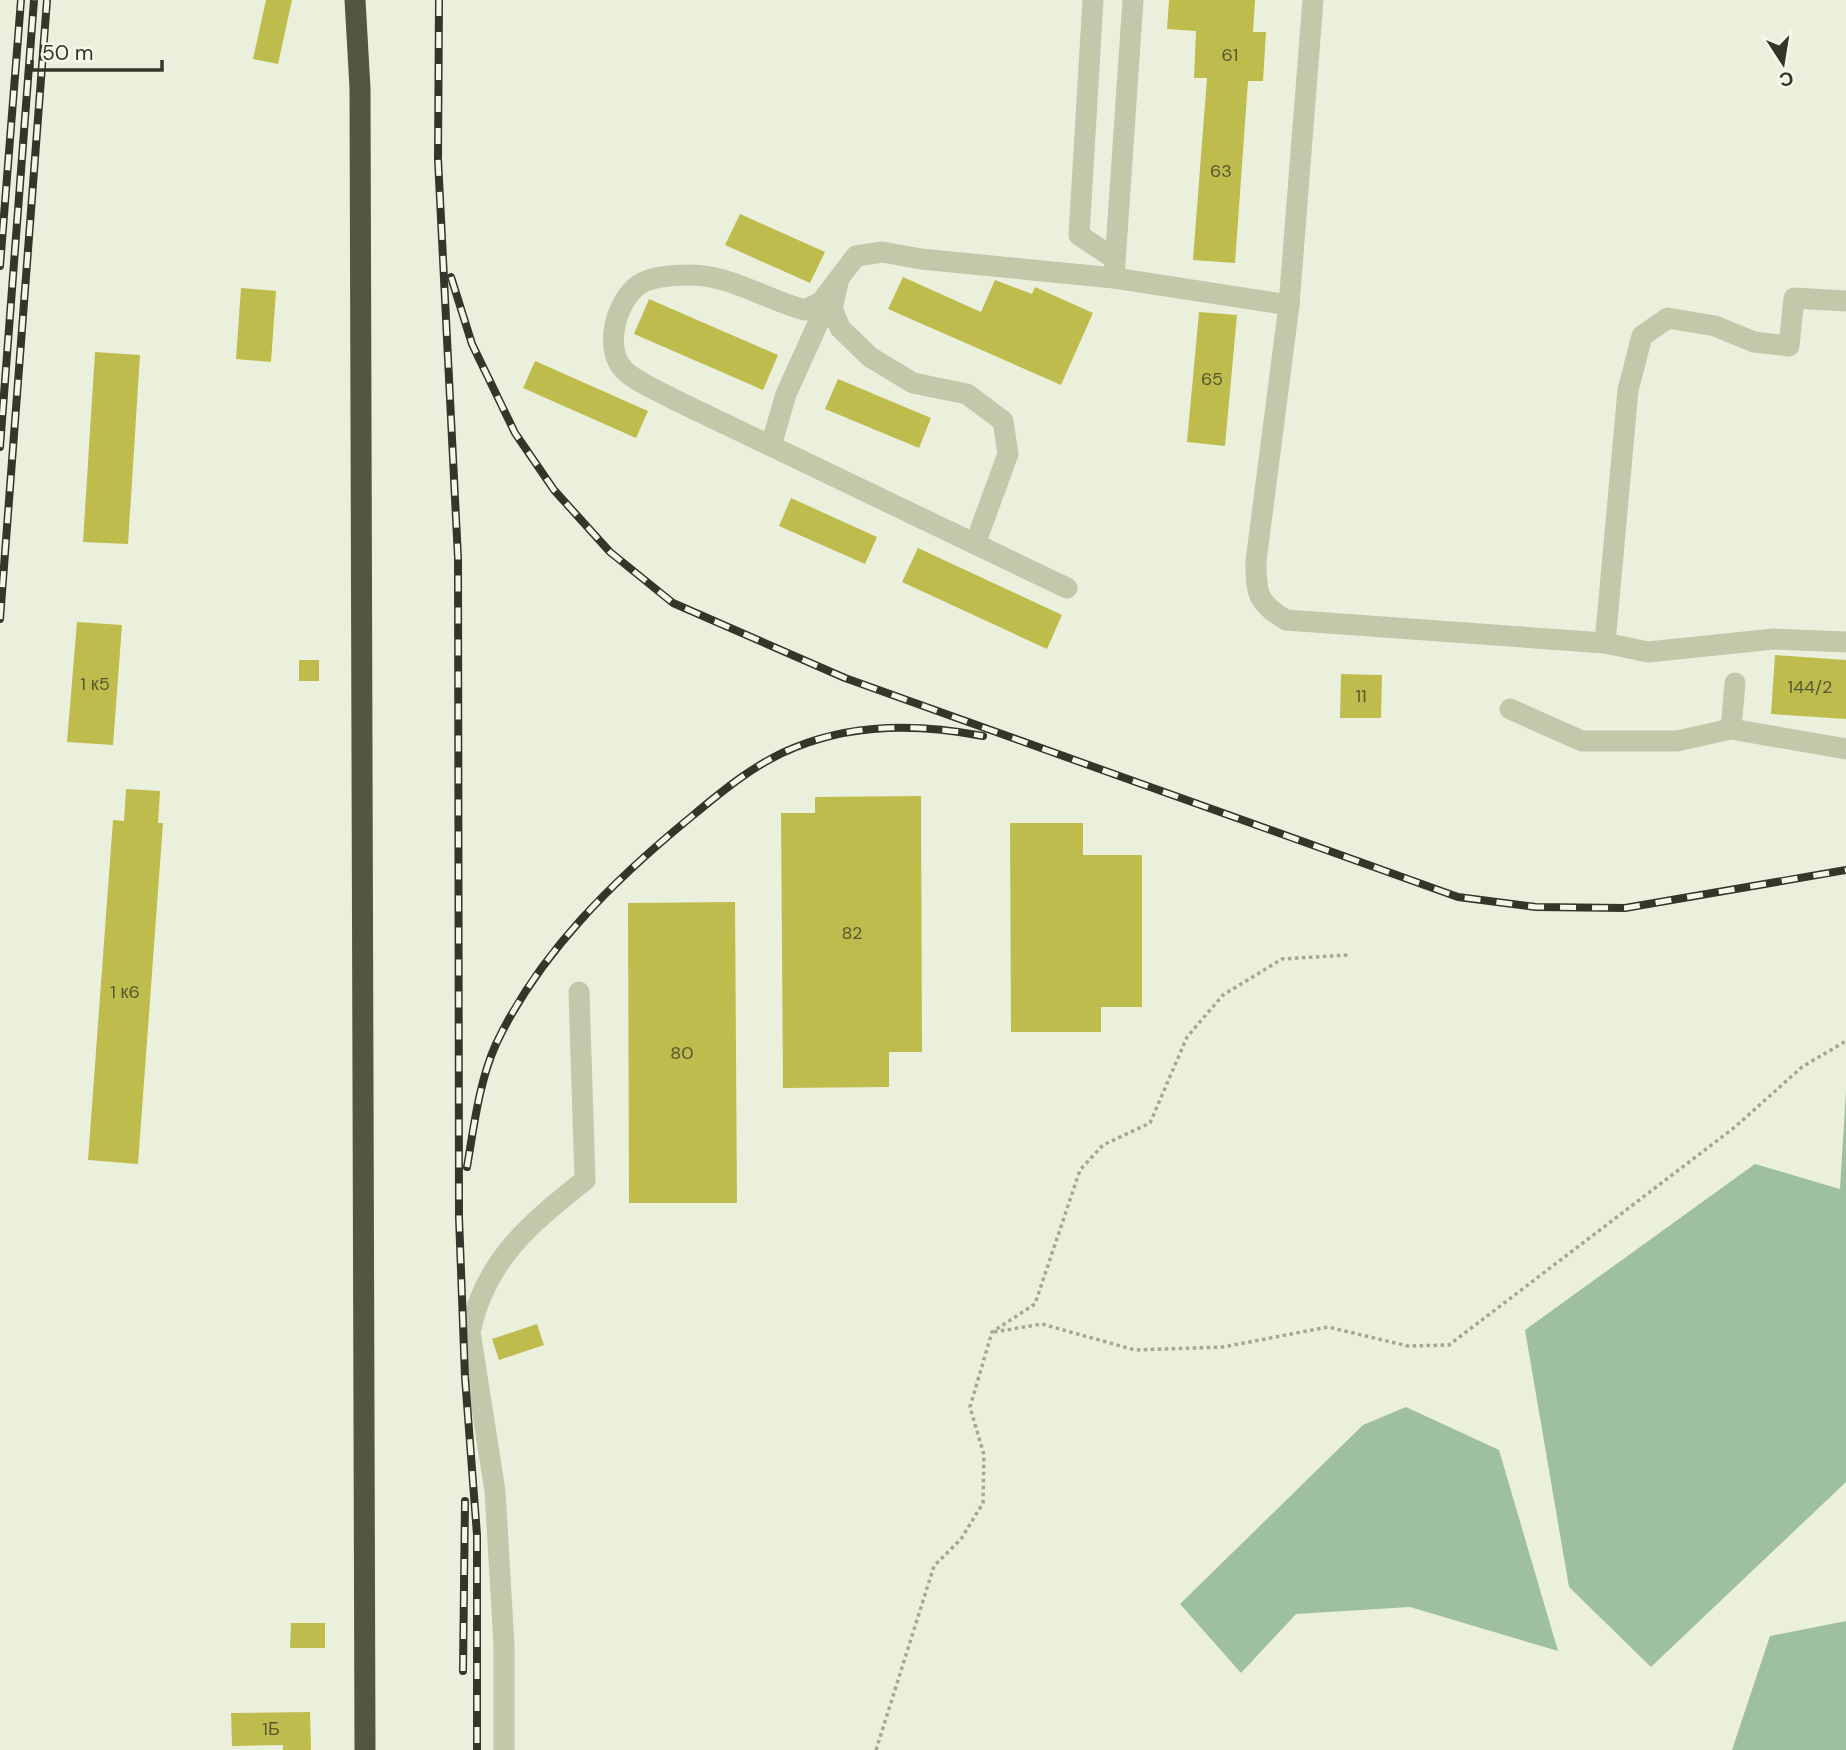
<svg xmlns="http://www.w3.org/2000/svg" width="1846" height="1750" font-family="'DM Sans',sans-serif">
  <rect width="100%" height="100%" fill="#ebf0dd"/>
  <g fill="#9ebfa0">
    <path d="M1846 1090V1482L1651 1667 1569 1587 1525 1330 1755 1164 1840 1189Z"/>
    <path d="M1406 1407 1499 1450 1558 1651 1410 1607 1296 1614 1241 1673 1180 1604 1363 1425Z"/>
    <path d="M1846 1621V1750H1732L1770 1636Z"/>
  </g>
  <g fill="#bebc4d">
    <path d="M266 0H292L278 64 253 59Z"/>
    <path d="M1169 0H1255L1253 32H1266L1263 81H1248L1235 263 1193 260 1207 78H1194L1196 31 1167 29Z"/>
    <path d="M740 214 825 252 810 283 725 245Z"/>
    <path d="M903 277 981 312 995 280 1032 294 1035 287 1093 313 1061 385 888 309Z"/>
    <path d="M241 288 276 291 271 362 236 359Z"/>
    <path d="M649 299 778 355 763 390 634 334Z"/>
    <path d="M1199 312 1237 315 1225 446 1187 442Z"/>
    <path d="M95 352 140 355 128 544 83 542Z"/>
    <path d="M535 361 648 411 636 438 523 388Z"/>
    <path d="M838 379 931 418 919 448 825 409Z"/>
    <path d="M791 498 877 537 865 564 779 526Z"/>
    <path d="M918 548 1062 615 1047 649 902 582Z"/>
    <path d="M77 622 122 625 113 745 67 742Z"/>
    <path d="M1775 655 1846 660V719L1771 714Z"/>
    <rect x="299" y="660" width="20" height="21"/>
    <path d="M1341 674 1382 675 1381 718H1340Z"/>
    <path d="M126 789 160 791 158 823H163L138 1164 88 1160 113 820 124 821Z"/>
    <path d="M921 796 922 1052H889V1087L783 1088 781 813H815V797Z"/>
    <path d="M1010 823H1083V855H1142V1007H1101V1032H1011Z"/>
    <path d="M735 902 737 1203H629L628 903Z"/>
    <path d="M537 1324 544 1345 499 1360 492 1339Z"/>
    <path d="M291 1623H325V1648H290Z"/>
    <path d="M310 1712 311 1750H283V1745L232 1746 231 1713Z"/>
  </g>
  <g fill="none" stroke-linecap="round" stroke-linejoin="round">
    <g stroke="#a4a98b" stroke-width="3.5" stroke-dasharray="3.5 3.5" stroke-linecap="butt">
      <path d="M994 1332 1042 1324 1135 1350 1223 1347 1328 1327 1408 1346 1449 1345 1735 1127 1802 1067 1846 1041"/>
      <path d="M876 1750 934 1566 961 1539 983 1503 984 1455 970 1407 992 1332 1035 1304 1080 1170 1103 1145 1150 1123 1187 1037 1223 995 1282 959 1348 955"/>
    </g>
    <g stroke="#c2c8a9" stroke-width="21">
      <path d="M1093 0 1079 235 1115 259"/>
      <path d="M1313 0 1289 305 1256 561C1256 593 1257 603 1286 620L1605 643 1648 652 1774 639 1846 642"/>
      <path d="M1114 278 1289 305"/>
      <path d="M838 283 832 308 840 328 870 357 913 383 967 394 1003 421 1008 454 975 544"/>
      <path d="M771 446 786 394 830 297"/>
      <path d="M1067 588 675 400C659 391 636 382 624 370 604 349 615 305 636 287 647 277 673 275 688 275 729 274 766 300 805 310L821 302 856 256 882 252 921 259 1114 278 1133 0"/>
      <path d="M1605 643 1628 390 1642 336 1668 318 1715 326 1754 342 1789 346 1794 298 1846 301"/>
      <path d="M1735 683 1731 729 1846 749"/>
      <path d="M1510 709 1582 741H1677L1731 729"/>
      <path d="M504 1750V1645L495 1491 470 1332C485 1260 530 1224 585 1180L579 992"/>
    </g>
    <path stroke="#555640" stroke-width="21" d="M355 0 360 88 365 1750"/>
    <g stroke="#353629" stroke-width="8">
      <g id="rail">
        <path d="M439 0 438 159 458 558 459 1217 465 1377 477 1535V1750"/>
        <path d="M0 266 21 0"/>
        <path d="M451 277 472 344 515 433 554 490 610 552 673 603 845 678 1458 897 1536 907 1625 908 1846 870"/>
        <path d="M0 447 34 0"/>
        <path d="M0 619 47 0"/>
        <path d="M467 1167C474 1126 479 1082 496 1044 539 953 614 880 691 817 722 791 757 762 796 747 855 723 921 724 983 736"/>
        <path d="M463 1671 465 1501"/>
      </g>
    </g>
    <use href="#rail" stroke="#f4f8e9" stroke-width="5" stroke-dasharray="16" stroke-linecap="butt"/>
  </g>
  <g text-anchor="middle" stroke-width="5" stroke-linejoin="round" paint-order="stroke">
    <g font-size="18" fill="#575832">
      <text x="1230" y="61">61</text>
      <text x="1221" y="177">63</text>
      <text x="1212" y="385">65</text>
      <text x="95" y="690">1 к5</text>
      <text x="1810" y="693">144/2</text>
      <text x="1361" y="702">11</text>
      <text x="852" y="939">82</text>
      <text x="125" y="998">1 к6</text>
      <text x="682" y="1059">80</text>
      <text x="271" y="1735">1Б</text>
    </g>
  </g>
  <g transform="translate(1783 63) rotate(168)" stroke="#f4f8e9" stroke-width="5" paint-order="stroke">
  <path d="M0-5L12 26L0 18L-12 26Z" fill="#353629"/>
  <text y="-10" font-size="19" font-weight="bold" text-anchor="middle" fill="#353629">С</text>
  </g>
  <path d="M32 60v10h130v-10" fill="none" stroke="#353629" stroke-width="3.5"/>
  <text x="42" y="60" font-size="21" fill="#353629" stroke="#f4f8e9" stroke-width="5" paint-order="stroke">50 m</text>
</svg>
